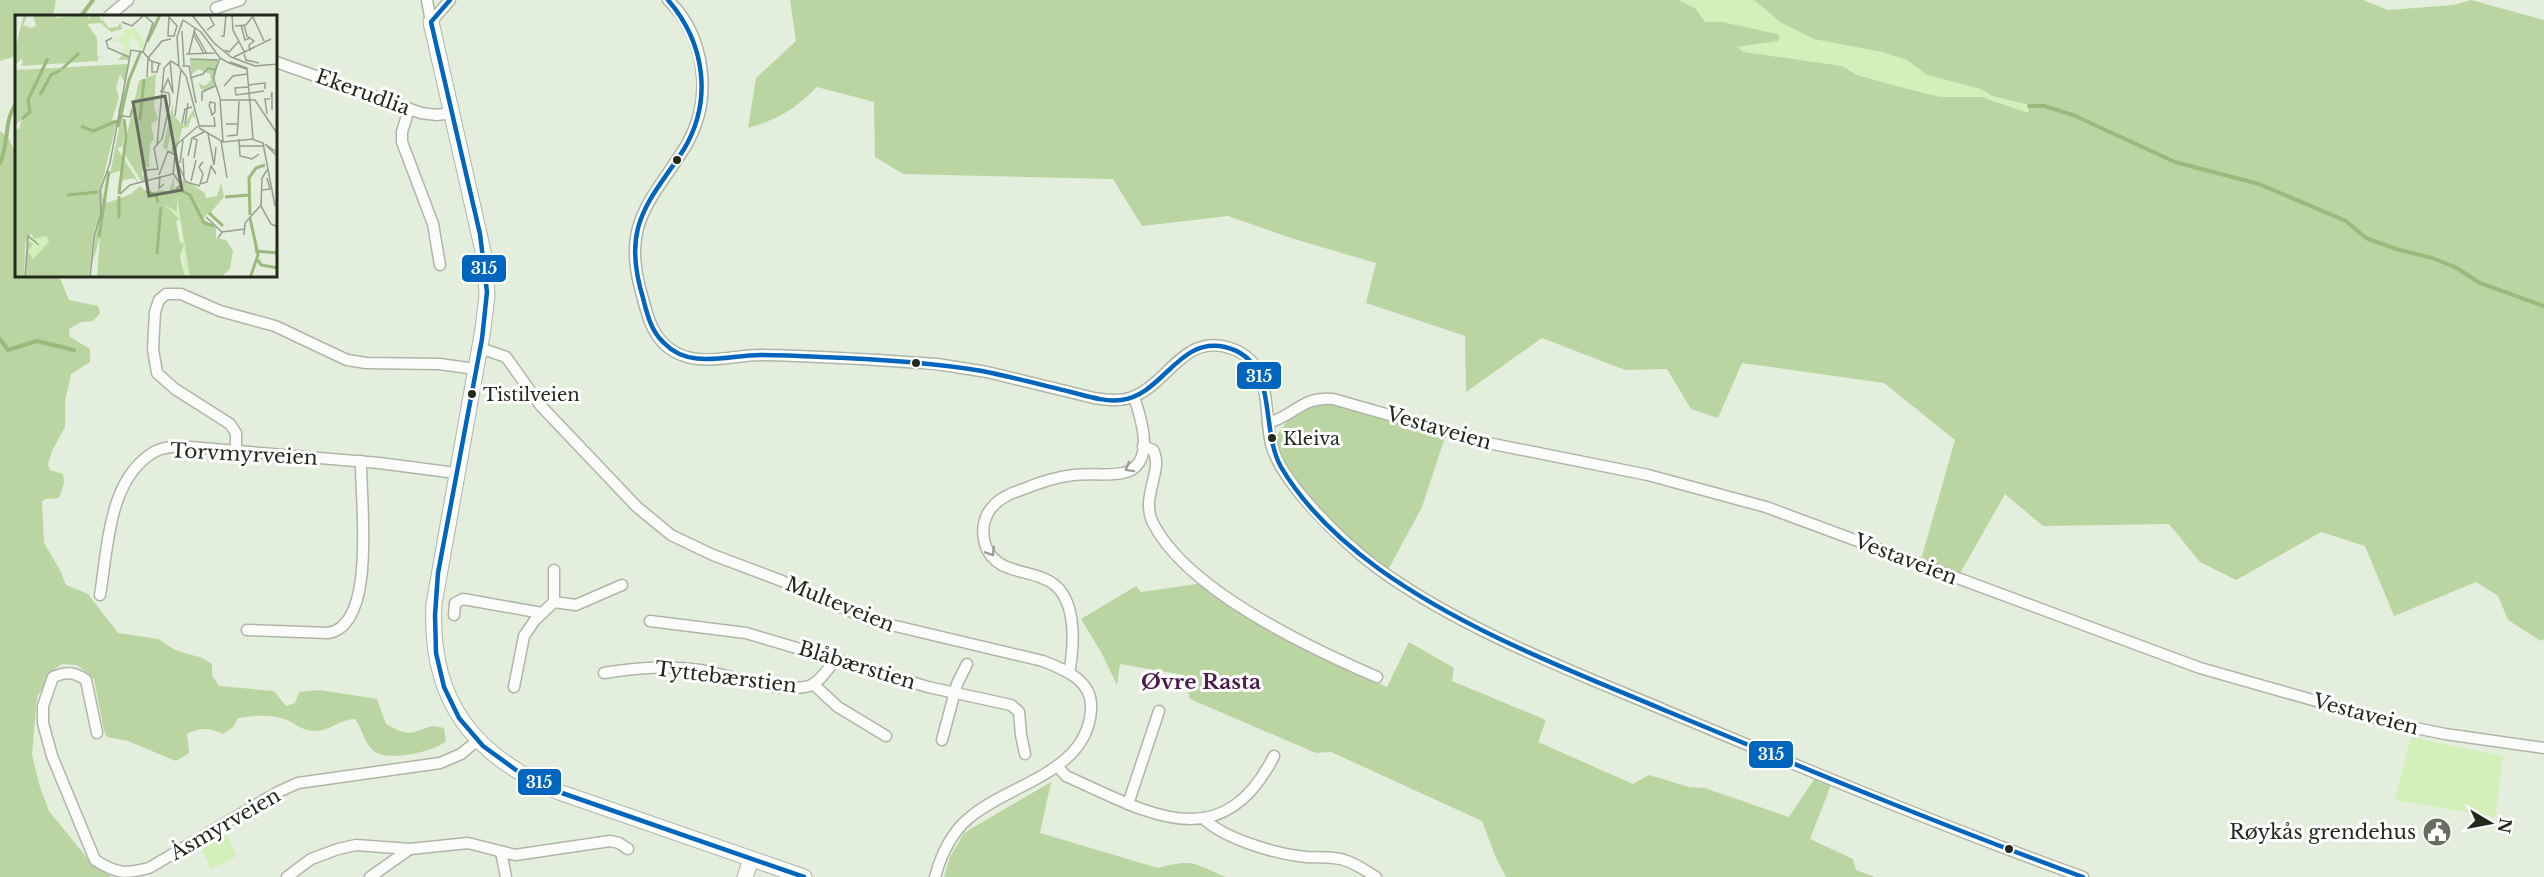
<svg xmlns="http://www.w3.org/2000/svg" width="2544" height="877" font-family="'Libre Baskerville',serif">
  <rect width="100%" height="100%" fill="#e4eedc"/>
  <g fill="#d3f0ba">
    <path d="M1679 0H1754L1780 22 1907 60 1927 75 1981 89 1992 96 2029 105 2028 113 1982 97H1940L1900 87 1857 75 1842 66 1744 52 1736 47 1762 44C1741 25 1734 22 1705 22L1696 9Z"/>
    <path d="M2411 737 2503 756 2495 817 2395 800Z"/>
    <path d="M227 835 237 856 211 869 201 848Z"/>
  </g>
  <g fill="#bad5a1">
    <path d="M0 0H56L53 16H16V56L0 61Z"/>
    <path d="M790 0H1679L1696 9 1705 22H1722L1777 34 1780 37 1778 41 1737 47 1744 52 1842 66 1857 75 1900 87 1940 97H1982L2028 113 2029 105 1992 96 1981 89 1927 75 1907 60 1882 52 1814 39 1780 22 1754 0H2363L2388 10 2454 5 2471 0 2544 20V639L2541 641 2508 620 2498 596 2476 582 2394 616 2365 546 2321 532 2236 580 2200 562 2169 524 2043 526 2005 494 1958 577 1921 560 1955 440 1884 383 1742 363 1718 418 1691 409 1667 369 1625 370 1542 338 1466 392 1465 336 1366 303 1376 263 1294 239 1228 216 1142 226 1113 179 903 174 875 157 874 102 817 87C795 109 779 119 748 128L756 78 796 41Z"/>
    <path d="M0 131 8 137 14 150 16 170V276H59L69 300 98 306 100 313 93 321 81 322 69 329 70 337 90 349V362L71 374 65 401V427L52 451 48 464 50 470 63 474 64 483 59 498 45 499 42 502 44 543 60 570 66 585 88 594 118 633 158 639 175 650 202 658 212 664V675L219 686 274 691 286 706 295 703 299 692 320 690 377 699 386 724C395 729 405 735 415 732 431 728 426 724 444 728L446 741C434 752 388 762 374 751 365 745 362 728 355 719 340 719 330 731 315 731 300 731 294 721 281 718 267 714 252 716 238 718L233 727 223 734C209 728 201 727 187 734L189 753 176 761 128 741 107 737 104 731 94 679 77 665 62 664 56 668 37 697 32 755 40 787 49 811 87 858 112 877H0Z"/>
    <path d="M1324 402 1446 434 1422 507 1388 570C1346 539 1292 490 1274 440 1290 415 1296 410 1324 402Z"/>
    <path d="M1204 583 1303 649 1387 687 1409 642 1454 668 1452 681 1546 720 1538 742 1633 784 1649 775 1689 787 1705 788 1789 817 1815 778 1831 785 1810 839 1853 859 1856 870 1875 877H1506L1496 858 1482 821 1331 752 1316 753 1190 699 1184 675 1120 664 1117 685 1101 652 1081 619 1136 586 1141 592Z"/>
    <path d="M1051 782 1040 833 1158 868C1195 858 1193 864 1226 877H944L950 857 964 833Z"/>
  </g>
  <g fill="none" stroke-linecap="round" stroke-linejoin="round">
    <g stroke="#9ab97b" stroke-width="4">
      <path d="M81 16 93 0"/>
      <path d="M2029 106H2044L2073 115 2175 162 2259 184 2346 221 2366 238 2396 249 2432 258 2455 267 2480 283 2544 306"/>
      <path d="M0 163C9 145 4 119 16 104"/>
      <path d="M0 339 8 350 37 341 74 350"/>
    </g>
    <g stroke="#afb6a8" stroke-width="13">
      <g id="street">
        <path d="M427 0 431 22"/>
        <path d="M668 0C705 35 713 97 688 142 672 171 647 196 638 228 630 257 639 286 647 313 653 334 665 351 687 357 712 364 739 354 764 355 822 356 879 360 937 364L987 372 1094 398C1107 400 1122 402 1135 396 1170 381 1185 331 1233 349 1274 365 1263 410 1271 444 1281 483 1344 543 1376 567 1457 627 1569 670 1662 709 1802 768 1941 826 2083 877"/>
        <path d="M216 8 240 0"/>
        <path d="M109 16 128 0"/>
        <path d="M431 22 450 0"/>
        <path d="M276 62 421 113 437 115 451 113"/>
        <path d="M409 109 402 132V142L433 224 440 265"/>
        <path d="M480 348 506 357 541 406 637 507 671 535 713 555 782 581 870 620 1043 661C1066 670 1093 681 1091 709 1088 773 1008 784 969 818 951 833 941 855 935 877"/>
        <path d="M1268 423C1294 416 1302 396 1333 399L1488 443 1648 475 1766 507 2200 668 2401 725 2445 734 2544 748"/>
        <path d="M1143 446 1153 450C1164 469 1141 496 1152 521 1185 590 1310 648 1377 677"/>
        <path d="M236 451V433L230 424 175 389 157 373 153 349 155 312 159 300 166 294H181L220 311 275 326 347 360 366 363 439 364 476 369"/>
        <path d="M100 595C108 548 108 479 154 452 165 446 178 446 190 447L379 463 456 473"/>
        <path d="M554 602 576 605 622 585"/>
        <path d="M454 615 455 603 463 599 542 613"/>
        <path d="M650 621 746 633 928 687 1011 705 1019 712 1021 735 1025 754"/>
        <path d="M247 630 328 633C378 626 360 497 361 461"/>
        <path d="M604 673C636 668 667 665 700 670 729 675 781 694 809 686 819 683 828 669 835 660"/>
        <path d="M1069 673C1074 648 1077 605 1056 586 1034 567 995 577 985 544 982 533 983 522 988 513 995 500 1008 494 1021 490 1038 483 1055 477 1073 475 1090 473 1108 476 1123 473 1157 465 1141 418 1134 397"/>
        <path d="M813 684 838 707 886 736"/>
        <path d="M514 687 524 636 535 620 554 602V570"/>
        <path d="M97 733 86 680C74 672 67 671 53 677L43 706V723L52 756 95 860C117 874 125 874 149 868L278 792 298 783 440 763 461 754 478 740"/>
        <path d="M942 740 957 684 967 664"/>
        <path d="M1057 766 1066 776C1145 811 1221 861 1274 756"/>
        <path d="M1128 804 1159 711"/>
        <path d="M1203 818C1224 839 1276 854 1306 857 1319 858 1334 856 1347 861 1358 865 1366 871 1376 877"/>
        <path d="M501 852 506 877"/>
        <path d="M287 877 311 859 338 849 356 845 410 849 468 843 515 855 610 841 619 843 628 849"/>
        <path d="M370 877 410 849"/>
      </g>
    </g>
    <g stroke="#afb6a8" stroke-width="17">
      <g id="secondary">
        <path d="M431 22 485 260 487 295 483 329 434 604C429 700 473 756 559 792L804 877"/>
        <path d="M745 877 751 859"/>
      </g>
    </g>
    <use href="#street" stroke="#fbfcfa" stroke-width="10"/>
    <use href="#secondary" stroke="#fbfcfa" stroke-width="15"/>
    <g stroke="#fff" stroke-width="9">
      <g id="bus-1">
        <path d="M450 0 431 22 480 234 487 292 482 339 438 573 435 615 436 653 444 687 459 718 483 746 516 770 559 792 804 877"/>
        <path d="M668 0C705 43 713 100 684 149 668 175 646 198 638 228 632 251 636 275 643 298 647 314 651 331 664 343 690 370 728 355 760 355 781 355 801 356 821 357 875 359 929 362 982 371 1012 377 1042 385 1071 392 1087 396 1104 402 1121 400 1163 395 1179 336 1225 347 1280 360 1259 428 1281 467 1304 506 1342 542 1379 569 1467 632 1570 670 1669 712 1806 769 1943 826 2083 877"/>
      </g>
    </g>
    <use href="#bus-1" stroke="#0065bd" stroke-width="4.5"/>
  </g>
  <defs><path id="oneway-chevron" d="M-2-3.5L2.5 0L-2 3.5" fill="none" stroke-width="1.6" stroke-linecap="round" stroke-linejoin="round" transform="scale(1.5)"/></defs>
  <g stroke="#9a9d97">
    <use href="#oneway-chevron" transform="translate(1129 468) rotate(151)"/>
    <use href="#oneway-chevron" transform="translate(991 552) rotate(57)"/>
  </g>
  <defs>
    <g id="civic-disc" transform="scale(1.5)"><circle r="9.5" fill="#676e60" stroke="#fff"/><path d="M-.6-6.5H3V-4.5H.6V-3L4-1V1h2V6H-6V1h2V-1L-.6-3ZM-1.2 2.5V6h2.4V2.5Z" fill="#fff"/></g>
  </defs>
  <g fill-rule="evenodd">
    <use href="#civic-disc" x="2437" y="832"/>
  </g>
  <g fill="#23291d" stroke="#fff" stroke-width="2">
    <circle cx="677" cy="160" r="5"/>
    <circle cx="916" cy="363" r="5"/>
    <circle cx="472" cy="394" r="5"/>
    <circle cx="1272" cy="438" r="5"/>
    <circle cx="2009" cy="849" r="5"/>
  </g>
  <g text-anchor="middle" stroke-width="6" stroke-linejoin="round" paint-order="stroke">
    <g font-size="18" fill="#23291d" stroke="#fff" text-anchor="start">
      <text x="483" y="401">Tistilveien</text>
      <text x="1283" y="445">Kleiva</text>
    </g>
    <g font-size="20" fill="#23291d" stroke="#fff">
      <text transform="translate(363 92) rotate(20)" y="7">Ekerudlia</text>
      <text transform="translate(1439 428) rotate(16)" y="7">Vestaveien</text>
      <text transform="translate(244 454) rotate(3)" y="7">Torvmyrveien</text>
      <text transform="translate(1906 559) rotate(21)" y="7">Vestaveien</text>
      <text transform="translate(840 604) rotate(22)" y="7">Multeveien</text>
      <text transform="translate(857 665) rotate(17)" y="7">Blåbærstien</text>
      <text transform="translate(726 677) rotate(7)" y="7">Tyttebærstien</text>
      <text transform="translate(2366 714) rotate(15)" y="7">Vestaveien</text>
      <text transform="translate(225 824) rotate(-30)" y="7">Åsmyrveien</text>
    </g>
    <g font-size="20" fill="#23291d" stroke="#fff" text-anchor="end">
      <text x="2416" y="839">Røykås grendehus</text>
    </g>
    <g font-size="21" font-weight="bold" fill="#4b1b4c" stroke="#fff">
      <text x="1201" y="689">Øvre Rasta</text>
    </g>
  </g>
  <g transform="translate(15 15)">
    <rect width="262" height="262" fill="#e4eedc"/>
    <path d="M121 13 128 26 130 24 129 32 139 13 127 36 120 22H115L114 42 108 38 111 32 104 26 92 28 111 20 109 15ZM163 184 167 213 175 262H170L166 209 150 189 162 197ZM16 218 17 222 31 221 34 227 22 242 16 243V247L13 236 17 231 11 227Z" fill="#d3f0ba"/>
    <path d="M9 0 12 2 8 10 16 13 21 11 18 0H40L41 3 66 0 82 23V41L91 44 83 42V46L6 51 8 47 6 44 0 51V33ZM70 0 75 4V0H83L87 6 89 0 88 6 94 13 103 12 105 7 107 14 96 17 86 8 71 9 67 3ZM108 39 114 43 115 44 114 49 110 68 105 59 101 73 104 82 97 105 102 106 85 176V199L78 220 74 262H10L12 226 18 229 13 236 18 244 34 227 31 221 19 224 16 218 10 229 9 262H0V113L4 114 7 105 0 110V55L113 49 114 45H103ZM175 45H203L199 72 190 76 186 74 183 68 190 71 196 65 195 59 183 54 176 60ZM141 59 139 91 143 105 136 109 139 124 135 129 134 152H128L127 159 131 165 127 167 108 137 124 66ZM115 60 107 106 109 120 107 132 102 133 124 168 119 163 105 166V156L95 159 105 108 103 95ZM158 88V99L168 111 179 94 180 103 177 101 173 112 167 113 161 140 156 137 160 119 155 121 152 135 148 132ZM159 162V174L168 167 167 163 190 178 191 183 202 181 206 168 209 182 196 197 199 201 192 199 188 204 201 212V223L211 225 218 236 215 254 206 262H175L162 183V197L150 190 164 204 161 206 165 227 169 229 165 242 170 262H82L85 222 77 249 79 227 86 177 88 172 91 169V167L92 169 87 174 88 180 90 176 89 180H87L92 188 116 179 125 171 136 180 143 175 154 176Z" fill="#bad5a1"/>
    <path fill="none" stroke="#9ab97b" stroke-width="3" d="M132 27 145 0M47 54 64 38M25 80 36 60 46 55M7 104 15 97 13 85 33 43M125 105 129 64M66 111 78 116 102 106M103 112 114 65 126 36M131 176 141 180 143 188M167 176 175 180 189 208 199 211M104 179 111 121 109 104M52 180 83 177M210 182 234 180M194 198 208 211M235 200 234 163 241 153 250 150M104 203V181M235 203 243 240 235 263M84 222 94 156M240 236 263 238M142 239 146 192M243 245 246 250 263 253"/>
    <path fill="none" stroke="#979f90" stroke-width="1.5" d="M154 0 153 21H159L162 11 154 2M177 0 199 28 216 42 240 51 263 49M217 0 218 15 230 38M237 0 249 26M168 5 162 22 164 52 171 61 185 114M168 5 186 17 205 43 214 48 231 54 232 53 215 47M107 7 117 11 129 0M226 10 230 25 235 23M229 10 232 21 239 26 234 30 235 36M220 11 231 10 238 1M192 15 199 10 194 0M167 16 169 50M179 16 192 39M179 20 189 39M206 21H209L211 0M97 23 91 26 93 33 114 42M210 35 214 37 224 26M128 37 138 8 129 0M174 38 180 13M171 39 200 38M229 39 231 45 244 48M219 42 256 24M133 43 147 26 156 24M205 43 198 62 205 83M175 44 203 45M137 47V57H142L144 49M167 51H174L181 88M232 54 238 123M132 62 133 42M175 63 188 59 193 53 201 55M233 70 250 68V74M209 71 218 61 232 59M233 72 220 73 221 80 249 76M147 77 153 64 158 78 155 46M256 82 257 77V95M205 83 208 127M206 85H240L263 120M187 86V77L200 71M194 92 195 87 200 88V97L197 100 195 92M252 99 250 84H255M160 101 166 55M103 105 108 101 115 102 117 94M223 108 224 86M167 109 170 94 177 92M170 109 173 88M211 109H223L222 120 212 121M184 111H200L199 102M184 113 208 127 239 124M193 119 199 150 201 132M178 123 182 125 179 143M224 124 225 141 237 144 244 139M237 124 248 128 260 191M206 126 212 163M142 131 149 53 156 46 164 51M224 131H249M263 138 250 129 263 142M173 141 177 123 189 117M168 143 169 163M165 148 168 125M163 149 171 167 185 171M185 150 188 147 184 152 188 159 185 169 192 167 196 151 201 159M252 155 247 163 246 191 256 209 263 212M158 158 166 170 161 174M144 160 153 136 162 141M145 161 144 173 149 169M132 165 131 155 143 154 139 133 147 124 155 88 154 78 145 76M176 166 181 145M247 175 255 174 252 163M105 179 115 170 158 159 161 130 183 111M191 202 207 217M229 220 230 208 246 190M203 223 207 217 230 214M10 263 13 221 24 230M75 263 79 221 86 199 85 176 95 148 116 35 128 37 136 46 146 49"/>
    <path fill="#676e60" fill-opacity="0.15" stroke="#676e60" stroke-width="3" d="M150 81 167 175 134 181 118 87Z"/>
    <rect width="262" height="262" fill="none" stroke="#23291d" stroke-width="3"/>
  </g>
  <g stroke="#fff" stroke-width="2">
    <rect x="461" y="254" width="46" height="29" rx="6" fill="#0065bd"/>
    <rect x="1236" y="361" width="46" height="29" rx="6" fill="#0065bd"/>
    <rect x="1748" y="740" width="46" height="29" rx="6" fill="#0065bd"/>
    <rect x="517" y="768" width="45" height="28" rx="6" fill="#0065bd"/>
  </g>
  <g font-size="16" text-anchor="middle" font-weight="bold" fill="#fff">
    <text x="484" y="274">315</text>
    <text x="1259" y="382">315</text>
    <text x="1771" y="760">315</text>
    <text x="539" y="788">315</text>
  </g>
  <g transform="translate(2490 823) rotate(100)" stroke="#ffffff" stroke-width="4.5" paint-order="stroke">
  <path d="M0-4.5L10 22L0 15L-10 22Z" fill="#23291d"/>
  <text y="-9" font-size="16" font-weight="bold" text-anchor="middle" fill="#23291d">N</text>
  </g>
</svg>
